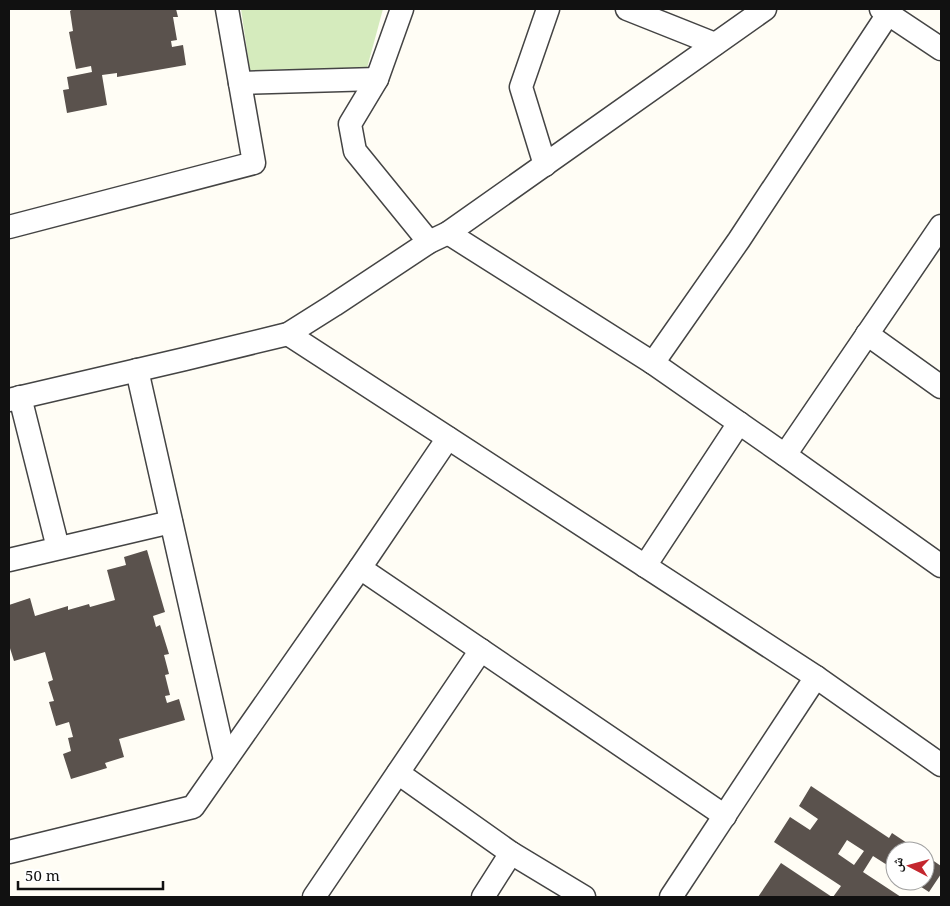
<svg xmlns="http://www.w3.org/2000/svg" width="950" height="906" font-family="'Noto Serif','Noto Naskh Arabic',serif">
  <rect width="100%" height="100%" fill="#fffdf5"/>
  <path fill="#d5ebbd" d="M241 9H383L367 68 250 70Z"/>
  <g fill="#5a524d" fill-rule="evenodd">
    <path d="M73 9H176L178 17H173L177 40 171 41 172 47 183 45 186 65 117 77V73L102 75 107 105 67 113 63 90 69 89 67 77 92 72 91 66 76 69 69 32 73 31 70 11Z"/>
    <path d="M147 550 165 612 153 616 156 627 160 625 169 654 164 655 169 674 165 675 170 695 165 696 167 703 179 699 185 720 119 739 124 757 105 763 107 768 71 779 63 754 71 751 68 738 73 737 69 722 56 726 49 702 54 701 48 682 53 680 45 652 14 661 9 645V605L30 598 35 616 68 606V610L89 604 90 607 115 600 107 570 126 565 124 557Z"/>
    <path d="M811 786 889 838 892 833 919 851H895V870L873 856 863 872 901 897H833L841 886 774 842 790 817 810 830 818 819 799 806ZM847 840 864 851 854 865 838 854Z"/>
    <path d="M925 855 941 866V874L929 892 912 881H925Z"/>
    <path d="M781 863 832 897H758Z"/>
  </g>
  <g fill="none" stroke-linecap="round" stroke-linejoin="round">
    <g stroke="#444" stroke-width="25">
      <g id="minor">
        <path d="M402 9 377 79 350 124 355 151 429 242"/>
        <path d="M627 9 715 44"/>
        <path d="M881 9 941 49"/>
        <path d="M240 83 377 79"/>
        <path d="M545 165 521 87 548 9"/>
        <path d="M9 227 254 163 227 9"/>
        <path d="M448 233 653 363 785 455 941 566"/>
        <path d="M288 334 816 677 941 765"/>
        <path d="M867 334 941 387"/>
        <path d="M653 363 739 240 888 14"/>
        <path d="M137 370 225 760"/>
        <path d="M20 397 58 548"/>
        <path d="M9 400 185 359 288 334 334 305 429 242 448 233 765 9"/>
        <path d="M785 455 941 226"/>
        <path d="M9 560 171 522"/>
        <path d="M645 566 739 423"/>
        <path d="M360 568 725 816"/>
        <path d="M398 773 511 853 584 897"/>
        <path d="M9 852 193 807 360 568 448 438"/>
        <path d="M314 897 481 650"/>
        <path d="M483 897 511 853"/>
        <path d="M671 897 816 677"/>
      </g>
    </g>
    <use href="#minor" stroke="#fff" stroke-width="22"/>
  </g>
  <rect width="950" height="906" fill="none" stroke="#111111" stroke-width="20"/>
  <g transform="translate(910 866) rotate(276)"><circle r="24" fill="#ffffff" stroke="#a0a0a0"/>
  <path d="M0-4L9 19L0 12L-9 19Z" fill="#c4262e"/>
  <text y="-8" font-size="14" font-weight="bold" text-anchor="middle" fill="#111111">ش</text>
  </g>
  <path d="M18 881v8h145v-8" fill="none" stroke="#111111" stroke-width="2.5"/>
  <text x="25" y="881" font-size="15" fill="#111111" stroke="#ffffff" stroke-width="4" paint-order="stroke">50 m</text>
</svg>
